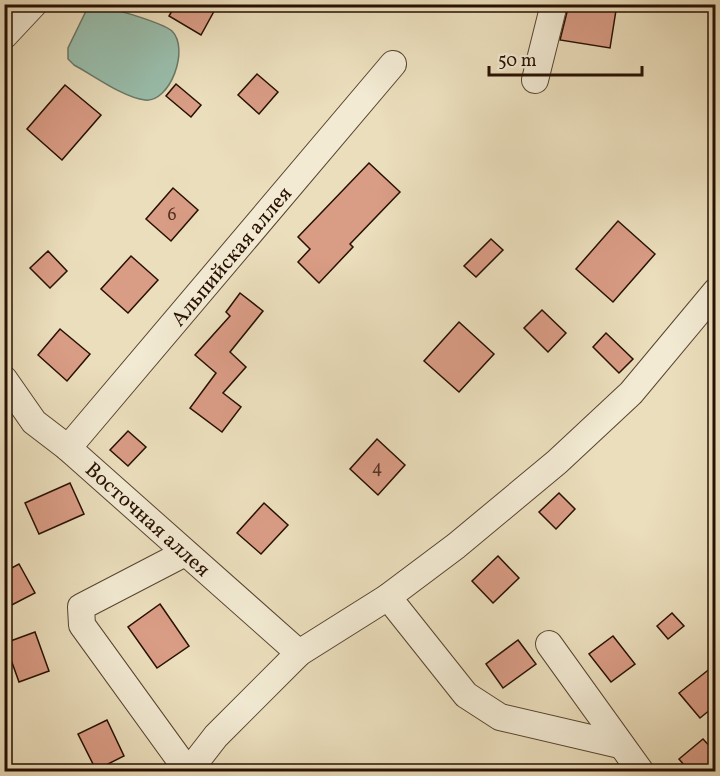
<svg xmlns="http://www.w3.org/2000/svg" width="720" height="776" font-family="Vollkorn,serif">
  <rect width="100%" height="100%" fill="#ebdebc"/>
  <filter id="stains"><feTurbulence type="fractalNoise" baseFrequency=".00333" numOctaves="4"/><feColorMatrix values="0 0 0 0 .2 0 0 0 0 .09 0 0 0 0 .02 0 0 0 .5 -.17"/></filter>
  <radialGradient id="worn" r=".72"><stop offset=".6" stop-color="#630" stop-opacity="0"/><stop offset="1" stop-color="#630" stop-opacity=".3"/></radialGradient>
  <path fill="#99bdab" stroke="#6b7867" stroke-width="1.5" d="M89 5C102 4 163 23 172 31 190 49 170 103 145 100 124 98 93 75 74 65L68 59V48Z"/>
  <g fill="#d99c85" stroke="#271002" stroke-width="1.5">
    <path d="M176 4H218L201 35 169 16Z"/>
    <path d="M569 4H617L610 48 560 40Z"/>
    <path d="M257 74 278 92 259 114 238 95Z"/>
    <path d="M176 84 201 105 191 117 166 96Z"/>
    <path d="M65 85 101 115 62 160 27 129Z"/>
    <path d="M369 163 400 192 350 244 353 247 319 283 298 262 310 249 298 237Z"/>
    <path d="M173 188 198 210 171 241 146 219Z"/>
    <path d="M618 221 655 254 613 302 576 269Z"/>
    <path d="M491 239 503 250 476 277 464 266Z"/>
    <path d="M48 251 67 271 50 288 30 268Z"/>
    <path d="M131 256 158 280 128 313 101 289Z"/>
    <path d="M240 293 263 311 230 352 246 367 223 393 241 407 222 432 190 408 216 373 195 355 230 316 226 312Z"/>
    <path d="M542 310 566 333 548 352 524 328Z"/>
    <path d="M459 322 494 354 459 392 424 361Z"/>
    <path d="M60 329 90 354 67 381 38 355Z"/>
    <path d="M606 333 633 359 619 373 593 347Z"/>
    <path d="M128 431 146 447 128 466 110 450Z"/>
    <path d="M377 439 405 465 378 495 350 469Z"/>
    <path d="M70 483 84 514 39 534 25 503Z"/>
    <path d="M559 493 575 509 556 529 539 512Z"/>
    <path d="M264 503 288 525 261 554 237 533Z"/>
    <path d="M498 556 519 578 493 603 472 581Z"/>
    <path d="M19 564 35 593 4 609V572Z"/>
    <path d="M160 604 189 646 157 668 128 627Z"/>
    <path d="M672 613 684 626 668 639 657 626Z"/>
    <path d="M35 632 49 671 19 682 5 643Z"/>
    <path d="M613 636 635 664 611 682 589 654Z"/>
    <path d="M518 640 536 664 503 688 486 664Z"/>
    <path d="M716 664V705L700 718 679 693Z"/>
    <path d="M107 720 124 756 96 770 78 734Z"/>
    <path d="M703 739 716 753V771H689L679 759Z"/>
  </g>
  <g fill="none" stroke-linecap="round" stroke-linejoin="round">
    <g stroke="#584430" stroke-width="28">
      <g id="minor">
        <path d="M4 36 34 4"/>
        <path d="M535 80 554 4"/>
        <path d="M4 379 34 422 68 448 299 653"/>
        <path d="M68 448 393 64"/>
        <path d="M185 553 81 607 82 625 187 770"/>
        <path d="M388 597 466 695 500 717 620 745"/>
        <path d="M549 644 641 772"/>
        <path d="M188 772 216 736 299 653 388 597 456 546 557 462 631 393 716 291"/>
      </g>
    </g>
    <use href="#minor" stroke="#f2ead3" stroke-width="26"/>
  </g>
  <g text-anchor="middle" stroke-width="6" stroke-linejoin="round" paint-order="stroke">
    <g font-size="18" fill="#543323">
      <text x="172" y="220">6</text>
      <text x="377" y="473">4</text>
    </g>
    <g font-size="21" fill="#271002" stroke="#f2ead3">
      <text transform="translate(231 256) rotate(-50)" y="7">Альпийская аллея</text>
      <text transform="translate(148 519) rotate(42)" y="7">Восточная аллея</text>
    </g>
  </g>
  <rect width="720" height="776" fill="none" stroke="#ebdebc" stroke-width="24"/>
  <rect x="6" y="6" width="708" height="764" fill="none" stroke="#271002" stroke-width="3"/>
  <rect x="12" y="12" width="696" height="752" fill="none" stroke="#271002" stroke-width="1.5"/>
  <path d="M489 66v9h153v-9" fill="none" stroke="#271002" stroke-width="3"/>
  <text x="498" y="66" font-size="18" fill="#271002" stroke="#f2ead3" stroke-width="4.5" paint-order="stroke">50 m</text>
  <rect width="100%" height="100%" filter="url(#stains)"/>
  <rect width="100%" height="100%" fill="url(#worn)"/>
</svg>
